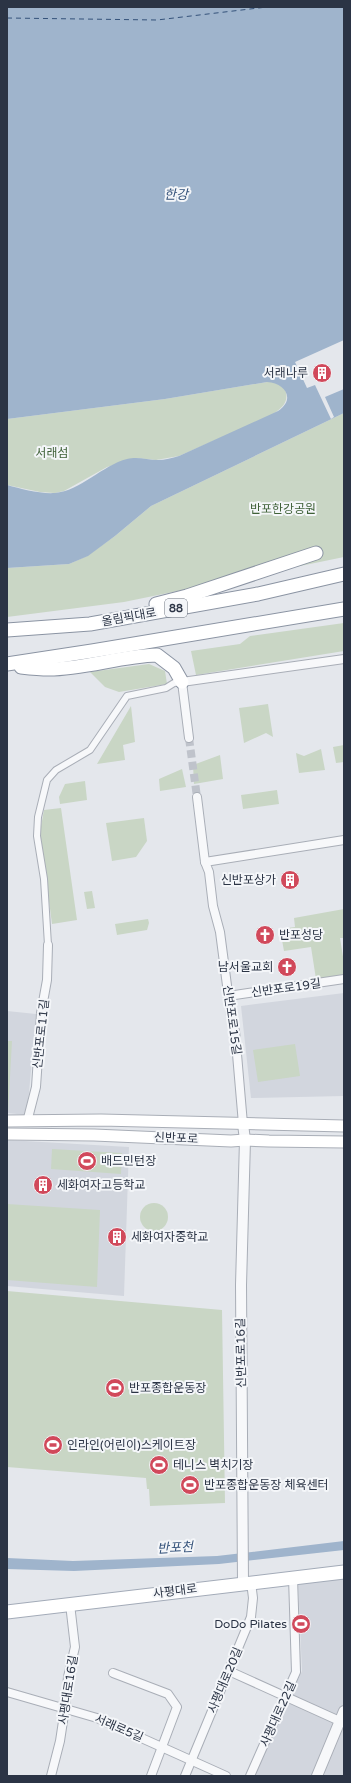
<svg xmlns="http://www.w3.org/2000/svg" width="351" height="1783" font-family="'Varela Round','Noto Sans KR',sans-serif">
  <rect width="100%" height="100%" fill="#e4e7ec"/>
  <g fill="#d2d6de">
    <path d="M344 993V1096L251 1098 241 1006Z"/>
    <path d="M7 1011 36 1014 27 1115 7 1113Z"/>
    <path d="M7 1140 129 1147 124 1296 7 1286Z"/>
    <path d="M344 1577V1776H254L302 1671 298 1582Z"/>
  </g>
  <g fill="#c9d6c5">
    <path d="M267 382H276L285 389C290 403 281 409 270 416L179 456 156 460 137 458 107 467 64 491 55 493 40 492 7 485V419L165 399Z"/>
    <path d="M344 413V557L124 602 7 617V568L69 564 87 556 115 536 151 506Z"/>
    <path d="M344 623V651L196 675 191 651 240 644 250 636Z"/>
    <path d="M149 664 165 671 167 684 119 692 105 687 90 672Z"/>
    <path d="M268 704 273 737 266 733 244 743 239 708Z"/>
    <path d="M131 706 135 742 123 745 125 760 97 764Z"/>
    <path d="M344 745V762L336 763 333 747Z"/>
    <path d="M321 749 325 770 299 773 296 753 304 756Z"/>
    <path d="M220 755 223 779 194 784 193 765Z"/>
    <path d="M182 769 186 787 160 791 159 779Z"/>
    <path d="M85 781 87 800 60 804 59 797 65 784Z"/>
    <path d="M277 790 279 804 243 809 241 795Z"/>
    <path d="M61 808 77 920 52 924 40 832 44 810Z"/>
    <path d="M144 818 147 841 136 857 112 861 106 823Z"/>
    <path d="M92 891 95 908 87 909 84 892Z"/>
    <path d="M344 909V938H340L344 963V975L316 979 311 947 284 951 280 929 295 927 294 918Z"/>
    <path d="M148 919 149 923 147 930 117 935 115 924Z"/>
    <path d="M7 1041H12L8 1113H7Z"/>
    <path d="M295 1044 300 1076 258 1082 253 1050Z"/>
    <path d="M52 1149 122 1153 121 1174 51 1169Z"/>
    <circle cx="154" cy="1217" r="14"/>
    <path d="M7 1204 100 1210 97 1287 7 1280Z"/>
    <path d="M7 1291 222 1310 225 1503 150 1506 149 1489H147L146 1478 7 1467Z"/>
  </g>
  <g fill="#9fb4cc">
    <path d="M7 7H344V413L151 506 115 536 88 556 69 564 7 568V485C22 489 39 494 55 493 80 491 103 465 127 459 138 456 147 460 158 460 165 460 172 458 179 456L278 411C296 399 285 383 267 382L165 399 7 419Z"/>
    <path d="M344 1541V1550L219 1564 74 1571 7 1569V1558L73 1561 217 1556Z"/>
  </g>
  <path fill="#e4e7ec" d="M344 340V389L325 397 334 417 331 419 315 385 307 388 295 362Z"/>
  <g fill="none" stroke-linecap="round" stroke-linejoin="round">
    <path stroke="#34527a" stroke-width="1" stroke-dasharray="5 4" stroke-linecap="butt" d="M7 18 157 20 267 7"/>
    <path stroke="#bfc3cb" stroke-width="8" stroke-dasharray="8 4" stroke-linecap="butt" d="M189 738 197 797"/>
    <g stroke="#a9aeb7" stroke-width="8">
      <path id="pedestrian" d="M48 945 44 879 37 836 38 817 47 780 56 770 90 750 127 696 166 688 174 683 182 682"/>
    </g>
    <g stroke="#a9aeb7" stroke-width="10">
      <g id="minor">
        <path d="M189 738 182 682 344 659"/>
        <path d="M197 797 205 862"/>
        <path d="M228 996 344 979"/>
        <path d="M27 1122 36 1087 41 1013 47 980 48 945"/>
        <path d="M243 1124 235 1031 231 1016 220 932 213 906 209 872 205 862 344 840"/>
        <path d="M229 1671 344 1723"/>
        <path d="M113 1673 168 1694 177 1707 151 1776"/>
        <path d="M7 1692 97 1718 226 1776"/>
        <path d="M51 1776 60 1741 65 1708 68 1677 75 1647 70 1604"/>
        <path d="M185 1776 251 1617 253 1598 251 1582"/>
        <path d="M250 1776 296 1672 293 1577"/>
      </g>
    </g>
    <g stroke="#a9aeb7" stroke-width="12">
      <g id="tertiary">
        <path d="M243 1583 241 1285 245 1140 243 1124"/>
        <path d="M317 1776 344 1711"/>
      </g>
    </g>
    <g stroke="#a9aeb7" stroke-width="13">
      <g id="secondary">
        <path d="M7 1121 101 1120 344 1126"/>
        <path d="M7 1134 94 1135 231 1141 245 1140 269 1141 344 1142"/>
      </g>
    </g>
    <g stroke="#a3abb8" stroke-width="15">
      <path id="primary" d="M7 1612 344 1572"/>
    </g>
    <g stroke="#8b94a3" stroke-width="15">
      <g id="trunk">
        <path d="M156 604 187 596 316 553"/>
        <path d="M7 630 90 624 258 594 344 574"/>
        <path d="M7 664 92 651 344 609"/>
        <path d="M21 667C30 668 39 669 49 669 85 669 120 656 157 655L174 668 182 682"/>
      </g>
    </g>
    <use href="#pedestrian" stroke="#f7f8fa" stroke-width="6"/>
    <use href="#minor" stroke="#f7f8fa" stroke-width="8"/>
    <use href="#tertiary" stroke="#f7f8fa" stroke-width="10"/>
    <use href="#secondary" stroke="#fff" stroke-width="11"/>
    <use href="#primary" stroke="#fff" stroke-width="13"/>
    <use href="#trunk" stroke="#fff" stroke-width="13"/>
  </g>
  <defs>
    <g id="building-disc" transform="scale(1)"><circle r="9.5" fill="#d1495b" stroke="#f4f6f9"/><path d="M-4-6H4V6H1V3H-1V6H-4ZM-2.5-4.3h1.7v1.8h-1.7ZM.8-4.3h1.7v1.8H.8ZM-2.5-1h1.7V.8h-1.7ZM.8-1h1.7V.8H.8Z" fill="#fff"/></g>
    <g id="church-disc" transform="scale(1)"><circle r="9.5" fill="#d1495b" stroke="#f4f6f9"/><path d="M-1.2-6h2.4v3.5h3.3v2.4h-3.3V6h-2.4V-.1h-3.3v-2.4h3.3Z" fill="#fff"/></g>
    <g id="stadium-disc" transform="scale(1)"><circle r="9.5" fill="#d1495b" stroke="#f4f6f9"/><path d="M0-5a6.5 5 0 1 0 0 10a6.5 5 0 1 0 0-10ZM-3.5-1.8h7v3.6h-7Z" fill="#fff"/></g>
  </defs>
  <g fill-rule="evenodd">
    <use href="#building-disc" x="322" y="373"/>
    <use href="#building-disc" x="290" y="880"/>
    <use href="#church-disc" x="265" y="935"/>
    <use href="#church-disc" x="287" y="967"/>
    <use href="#stadium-disc" x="87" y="1161"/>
    <use href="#building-disc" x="43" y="1185"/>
    <use href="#building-disc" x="117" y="1237"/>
    <use href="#stadium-disc" x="115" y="1388"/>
    <use href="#stadium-disc" x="53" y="1445"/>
    <use href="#stadium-disc" x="159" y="1465"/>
    <use href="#stadium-disc" x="190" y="1485"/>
    <use href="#stadium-disc" x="301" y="1624"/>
  </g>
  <g text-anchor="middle" stroke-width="4" stroke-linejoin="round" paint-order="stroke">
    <rect fill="#f4f6f9" stroke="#676e7b" stroke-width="1" x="165" y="599" width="22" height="18" rx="3"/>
    <g font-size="11" font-weight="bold" fill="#2b3445">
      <text x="176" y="612">88</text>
    </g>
    <g font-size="12" fill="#2b3445" stroke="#f4f6f9" text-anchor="start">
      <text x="308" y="377" text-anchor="end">서래나루</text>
      <text x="276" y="884" text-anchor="end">신반포상가</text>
      <text x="279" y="939">반포성당</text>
      <text x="273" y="971" text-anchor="end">남서울교회</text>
      <text x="101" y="1165">배드민턴장</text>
      <text x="57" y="1189">세화여자고등학교</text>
      <text x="131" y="1241">세화여자중학교</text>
      <text x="129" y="1392">반포종합운동장</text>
      <text x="67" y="1449">인라인(어린이)스케이트장</text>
      <text x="173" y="1469">테니스 벽치기장</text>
      <text x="204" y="1489">반포종합운동장 체육센터</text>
      <text x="287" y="1628" text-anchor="end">DoDo Pilates</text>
    </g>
    <g font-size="12" fill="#3f6138" stroke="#f4f6f9">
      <text x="52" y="457">서래섬</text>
      <text x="283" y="513">반포한강공원</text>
    </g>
    <g font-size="12" fill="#2b3445" stroke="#f4f6f9">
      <text transform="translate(129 617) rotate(-10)" y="4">올림픽대로</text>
      <text transform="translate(286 988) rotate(-8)" y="4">신반포로19길</text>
      <text transform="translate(232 1020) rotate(82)" y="4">신반포로15길</text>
      <text transform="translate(41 1034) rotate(-84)" y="4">신반포로11길</text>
      <text transform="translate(176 1138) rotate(2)" y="4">신반포로</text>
      <text transform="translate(241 1353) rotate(-91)" y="4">신반포로16길</text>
      <text transform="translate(175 1591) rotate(-7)" y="4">사평대로</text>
      <text transform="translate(225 1680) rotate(-67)" y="4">사평대로20길</text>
      <text transform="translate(68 1690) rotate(-81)" y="4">사평대로16길</text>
      <text transform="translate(278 1714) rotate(-66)" y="4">사평대로22길</text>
      <text transform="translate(119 1728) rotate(23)" y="4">서래로5길</text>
    </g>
    <g font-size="13" font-style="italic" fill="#34527a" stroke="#f4f6f9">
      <text x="176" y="199">한강</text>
      <text transform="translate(175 1547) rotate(-3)" y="5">반포천</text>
    </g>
  </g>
  <rect width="351" height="1783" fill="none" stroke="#2b3445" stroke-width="16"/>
</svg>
